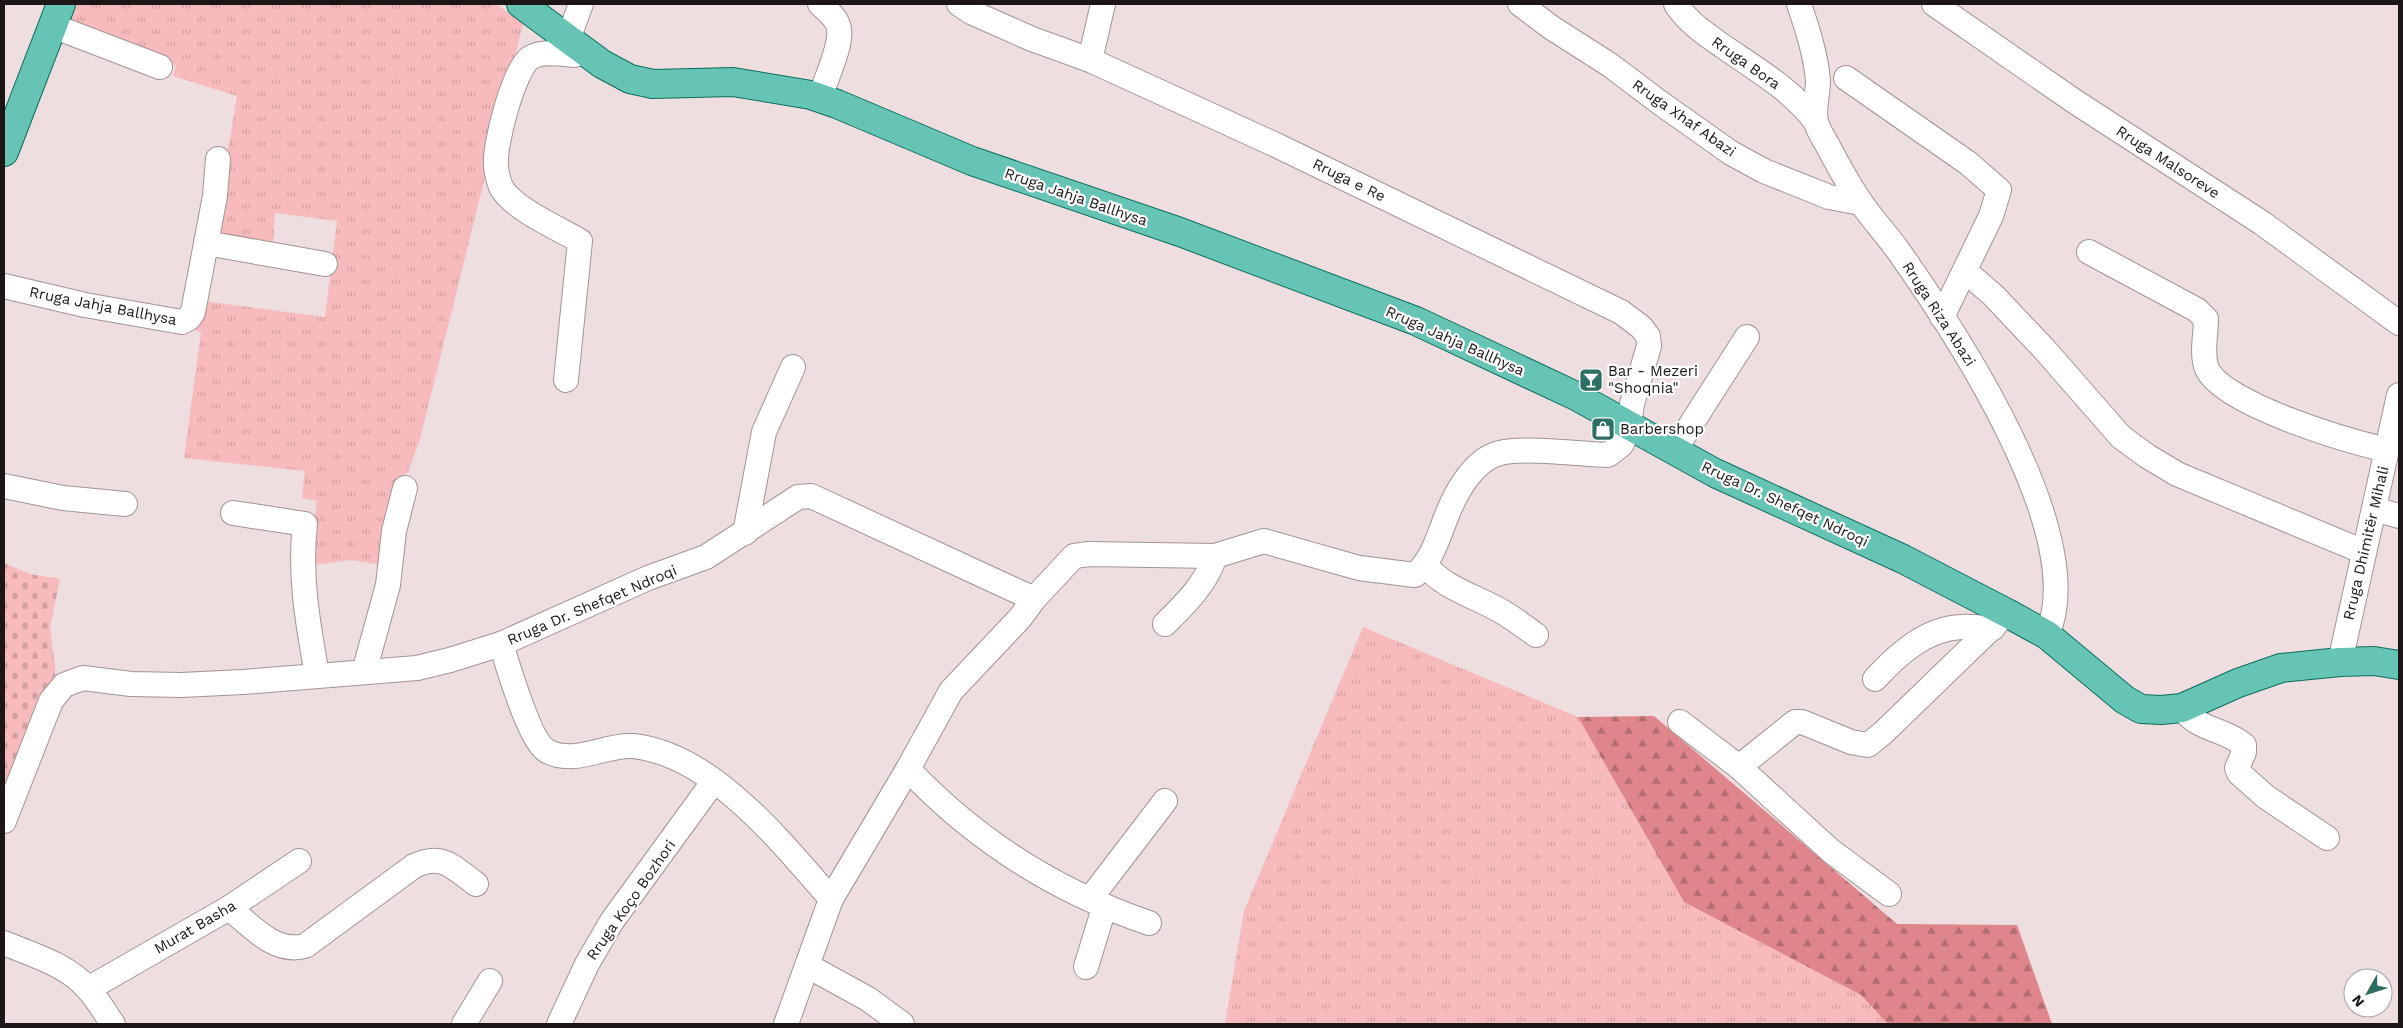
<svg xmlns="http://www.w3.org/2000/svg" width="2403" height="1028" font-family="'Work Sans',sans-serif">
  <defs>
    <pattern id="grass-tufts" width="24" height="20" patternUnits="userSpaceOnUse" patternTransform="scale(1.25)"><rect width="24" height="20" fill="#f7bbbd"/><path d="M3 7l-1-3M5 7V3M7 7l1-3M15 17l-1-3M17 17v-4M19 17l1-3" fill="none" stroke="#d3a0a2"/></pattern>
    <pattern id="forest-firs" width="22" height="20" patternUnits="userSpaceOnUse" patternTransform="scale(1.25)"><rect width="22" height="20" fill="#de868b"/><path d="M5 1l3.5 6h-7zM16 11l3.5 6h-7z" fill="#b36d71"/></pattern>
    <pattern id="cemetery-stones" width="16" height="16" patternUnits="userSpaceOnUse" patternTransform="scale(1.25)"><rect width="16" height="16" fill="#f7bbbd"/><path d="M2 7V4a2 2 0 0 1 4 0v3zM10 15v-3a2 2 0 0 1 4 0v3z" fill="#d3a0a2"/></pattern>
  </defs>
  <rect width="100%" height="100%" fill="#eededf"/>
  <g fill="url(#grass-tufts)">
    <path d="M76 4H496L523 24 420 439 408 472 401 478 382 565 351 560 314 565 308 562 317 501 302 498 305 471 184 458 201 332 194 330 202 301 325 317 337 221 275 213 273 250 214 232 237 96 173 76 176 66 68 25Z"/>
    <path d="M1363 627 1578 717 1684 902 1861 995 1888 1024H1225L1244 911Z"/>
  </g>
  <path fill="url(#forest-firs)" d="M1654 716 1897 924 2017 925 2052 1024H1888L1861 995 1684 902 1578 717Z"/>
  <path fill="url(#cemetery-stones)" d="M4 563 30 574 60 579 50 627 55 667V680L4 800Z"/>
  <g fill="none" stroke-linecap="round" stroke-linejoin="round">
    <g stroke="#a39494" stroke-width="26">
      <g id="minor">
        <path d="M1520 4 1552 28 1610 65 1659 102 1731 153 1764 171 1829 197 1861 203"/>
        <path d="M1676 4C1687 22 1707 35 1724 47 1756 69 1792 90 1816 122"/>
        <path d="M1799 4C1807 28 1816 55 1818 81 1818 94 1813 110 1816 122 1818 130 1824 139 1828 146 1838 165 1849 186 1862 204 1873 220 1886 234 1897 249 1955 331 2091 535 2047 635"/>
        <path d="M1934 4 2074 101 2262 223 2399 323"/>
        <path d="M53 26 160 67"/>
        <path d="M568 39 581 4"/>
        <path d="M1090 60 1103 4"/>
        <path d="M1846 78 1968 163 1999 190 1991 216 1942 317"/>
        <path d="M820 98C825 80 842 46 839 29 838 19 827 10 820 4"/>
        <path d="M206 243 325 264"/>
        <path d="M2089 252 2197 310 2206 319C2206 335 2201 354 2207 369 2224 405 2348 441 2387 450"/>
        <path d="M1965 271 1993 295 2045 350 2121 437 2147 456 2177 474 2364 552"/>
        <path d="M4 286 85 305 182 322 189 318 193 312 215 196 218 159"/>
        <path d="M566 380 580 241C558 228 513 209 501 187 499 182 496 171 496 165 494 145 514 69 530 58 542 50 561 54 575 55L582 49"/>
        <path d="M1674 451 1747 337"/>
        <path d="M4 486 63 498 125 504"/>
        <path d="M2374 509 2399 516"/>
        <path d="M233 513 305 524C299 576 308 624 317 675"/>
        <path d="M745 533 764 432 793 367"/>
        <path d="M1425 565C1445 589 1475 596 1501 611 1513 618 1525 627 1536 635"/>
        <path d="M1034 599 1020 618 951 691 908 769C975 840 1058 892 1149 923"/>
        <path d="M1165 624C1186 603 1206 584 1215 556"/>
        <path d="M501 644C508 666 530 742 547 751 575 766 605 744 633 746 712 754 782 843 831 899L786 1024"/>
        <path d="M2340 662 2399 395"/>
        <path d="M364 672 388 585 394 531 405 488"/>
        <path d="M1875 679C1897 655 1926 628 1962 627 1972 626 1983 628 1993 628"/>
        <path d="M2182 708C2199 731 2223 728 2244 745V752L2237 768 2239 773 2266 797 2327 838"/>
        <path d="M1680 722 1739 767 1831 851 1889 894"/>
        <path d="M1739 767 1795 722H1802L1851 742 1868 745 1884 732 2007 613"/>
        <path d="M4 821 51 701 64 685 83 678 131 684 181 685 243 682 417 668 450 660 501 644 648 578 706 557 798 497 811 496 1034 599 1074 556 1089 554 1215 556 1264 541 1359 568 1415 575C1433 559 1438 537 1447 515 1456 492 1474 459 1500 453 1526 447 1580 454 1608 455L1621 445 1628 432 1632 404 1649 346 1648 336 1641 327 1621 312 1276 145 1090 60 1032 39 971 12 959 4"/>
        <path d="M831 899 908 769"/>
        <path d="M1090 899 1165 801"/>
        <path d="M229 908C252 926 274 954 305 946L414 866C443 852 453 868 476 884"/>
        <path d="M4 943C33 955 68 965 88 989 98 1000 105 1013 113 1024"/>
        <path d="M808 966 868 999 902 1024"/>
        <path d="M1086 967 1104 908"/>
        <path d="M88 989 229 908 299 861"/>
        <path d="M464 1024 490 981"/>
        <path d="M559 1024 587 964 612 921 714 781"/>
      </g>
    </g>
    <g stroke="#0a6e5e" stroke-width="30">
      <g id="major">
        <path d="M521 4 602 64 630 79 653 84 733 82 811 95 837 104 972 161 1180 232 1416 321 1576 396 1715 473 1903 559 2007 613 2047 635 2125 700 2141 709 2161 710 2182 708 2238 683 2281 668 2340 662 2374 661 2399 665"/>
        <path d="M4 152 61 4"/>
      </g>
    </g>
    <use href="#minor" stroke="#fff" stroke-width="24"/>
    <use href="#major" stroke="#66c4b5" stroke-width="28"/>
  </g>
  <defs>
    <g id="bar-square" transform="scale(1.25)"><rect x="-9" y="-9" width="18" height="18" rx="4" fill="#2d6f60" stroke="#fff"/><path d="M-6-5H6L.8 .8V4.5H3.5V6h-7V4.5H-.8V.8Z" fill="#fff"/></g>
    <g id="shop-square" transform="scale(1.25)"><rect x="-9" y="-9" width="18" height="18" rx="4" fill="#2d6f60" stroke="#fff"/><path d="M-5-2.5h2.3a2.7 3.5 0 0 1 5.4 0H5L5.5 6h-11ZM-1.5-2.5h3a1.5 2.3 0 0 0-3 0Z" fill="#fff"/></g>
  </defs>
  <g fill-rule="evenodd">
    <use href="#bar-square" x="1591" y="380"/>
    <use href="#shop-square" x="1603" y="429"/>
  </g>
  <g text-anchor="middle" stroke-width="4.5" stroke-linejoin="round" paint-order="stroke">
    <g font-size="15" fill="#1c1616" stroke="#fff">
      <text transform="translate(1746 63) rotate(35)" y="5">Rruga Bora</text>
      <text transform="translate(1684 118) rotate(35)" y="5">Rruga Xhaf Abazi</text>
      <text transform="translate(2168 162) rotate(33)" y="5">Rruga Malsoreve</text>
      <text transform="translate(1349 180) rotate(26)" y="5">Rruga e Re</text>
      <text transform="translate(1076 197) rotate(19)" y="5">Rruga Jahja Ballhysa</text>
      <text transform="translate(103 306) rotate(11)" y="5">Rruga Jahja Ballhysa</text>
      <text transform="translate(1939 314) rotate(57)" y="5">Rruga Riza Abazi</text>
      <text transform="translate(1455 341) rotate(24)" y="5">Rruga Jahja Ballhysa</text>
      <text transform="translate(1785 504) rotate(25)" y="5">Rruga Dr. Shefqet Ndroqi</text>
      <text transform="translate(2366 543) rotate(-77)" y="5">Rruga Dhimitër Mihali</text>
      <text transform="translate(592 605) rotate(-23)" y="5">Rruga Dr. Shefqet Ndroqi</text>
      <text transform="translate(631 900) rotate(-55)" y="5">Rruga Koço Bozhori</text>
      <text transform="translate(195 927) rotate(-30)" y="5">Murat Basha</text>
    </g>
    <g font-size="15" fill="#1c1616" stroke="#fff" text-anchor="start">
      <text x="1608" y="376">Bar - Mezeri<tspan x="1608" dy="17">"Shoqnia"</tspan></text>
      <text x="1620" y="434">Barbershop</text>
    </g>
  </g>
  <rect width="2403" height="1028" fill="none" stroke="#1c1616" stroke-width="10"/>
  <g transform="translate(2368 993) rotate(231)"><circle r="24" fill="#ffffff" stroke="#a4a2a2"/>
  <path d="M0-4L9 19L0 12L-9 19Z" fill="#2d6f60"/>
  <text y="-8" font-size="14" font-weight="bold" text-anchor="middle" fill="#1c1616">N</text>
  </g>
</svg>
